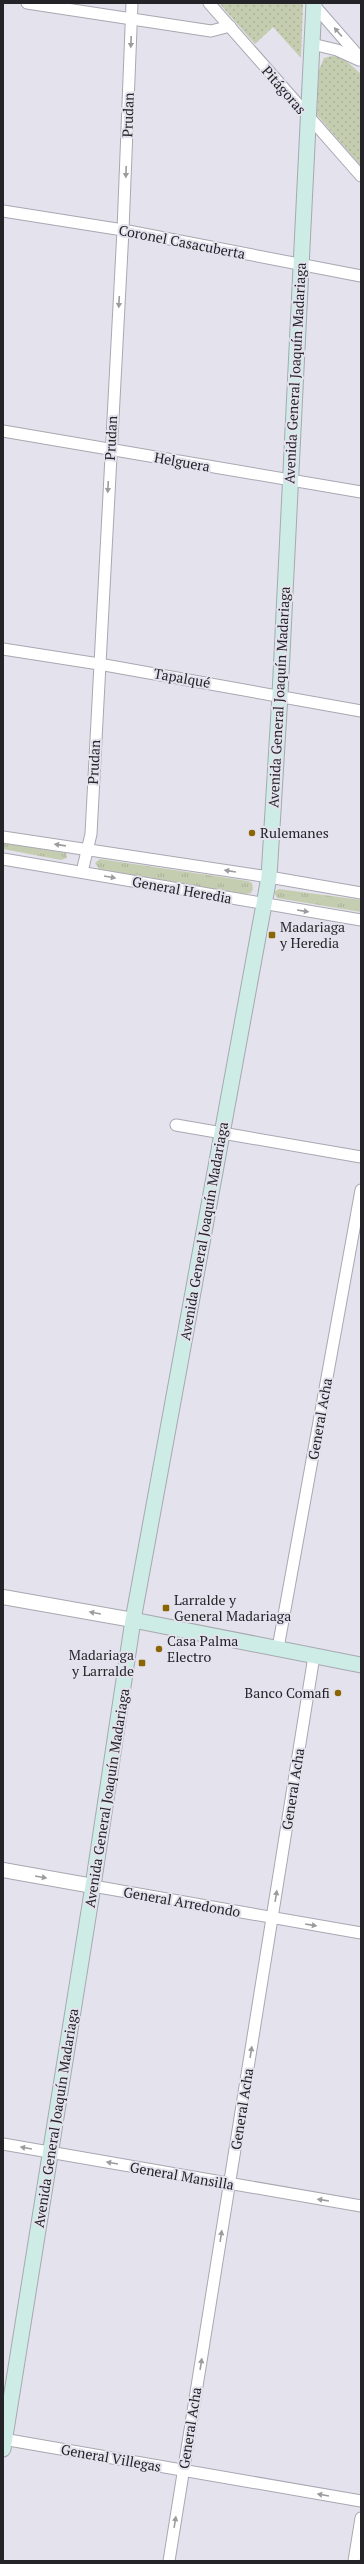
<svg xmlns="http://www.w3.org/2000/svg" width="364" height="2564" font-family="'PT Serif',serif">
  <defs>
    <pattern id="grass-tufts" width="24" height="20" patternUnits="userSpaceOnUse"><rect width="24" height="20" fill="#c4cdaf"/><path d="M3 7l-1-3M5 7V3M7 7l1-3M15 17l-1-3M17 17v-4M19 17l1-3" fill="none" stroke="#a8b097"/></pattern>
    <pattern id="park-dots" width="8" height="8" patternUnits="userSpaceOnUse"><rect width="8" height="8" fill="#c4cdaf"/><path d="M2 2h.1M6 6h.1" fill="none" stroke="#a8b097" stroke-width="1.8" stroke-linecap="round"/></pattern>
  </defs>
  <rect width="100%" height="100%" fill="#e3e2ed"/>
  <g fill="url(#grass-tufts)">
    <path d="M3 843 66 853 67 858 61 860 3 849Z"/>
    <path d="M100 859 248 881 252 883 253 889 251 893 245 894 99 869 95 863Z"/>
    <path d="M279 889 361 900V912L277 898 274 892Z"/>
  </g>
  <g fill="url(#park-dots)">
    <path d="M219 3H303L301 58 273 27 255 44Z"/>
    <path d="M332 56 342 57 361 74V166L317 115 319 70 324 58Z"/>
  </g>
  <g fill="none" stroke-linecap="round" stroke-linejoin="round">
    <g stroke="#a8a8b2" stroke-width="13">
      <g id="minor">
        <path d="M27 3 211 31 230 26"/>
        <path d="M209 3 361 176"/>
        <path d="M314 5 361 59"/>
        <path d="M312 44 337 50 359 60"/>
        <path d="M3 211 123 230 361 276"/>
        <path d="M3 431 361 492"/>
        <path d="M3 649 99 664 361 711"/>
        <path d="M3 837 269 877 361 893"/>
        <path d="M3 859 361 920"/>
        <path d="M82 872 91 834 123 230 132 3"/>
        <path d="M176 1125 361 1157"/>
        <path d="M278 1648 361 1190"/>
        <path d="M93 1886 361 1933"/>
        <path d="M3 2144 361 2206"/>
        <path d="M3 2439 361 2501"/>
        <path d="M169 2561 314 1656"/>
        <path d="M354 2561 361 2518"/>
      </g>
    </g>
    <g stroke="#a8a8b2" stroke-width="16">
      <g id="tertiary">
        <path d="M3 1597 133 1620"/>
        <path d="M3 1870 93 1886"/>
      </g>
    </g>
    <g stroke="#a8a8b2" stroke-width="17">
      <g id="secondary">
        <path d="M133 1620 361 1665"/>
        <path d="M3 2449 93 1886 133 1620 269 877 280 695 314 3"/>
      </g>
    </g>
    <use href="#minor" stroke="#fff" stroke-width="11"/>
    <use href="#tertiary" stroke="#fff" stroke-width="14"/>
    <use href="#secondary" stroke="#cdece5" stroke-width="15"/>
  </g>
  <defs><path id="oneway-solid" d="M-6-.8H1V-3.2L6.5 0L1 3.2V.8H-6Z"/></defs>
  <g fill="#9c9c9e">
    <use href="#oneway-solid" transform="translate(338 32) rotate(-131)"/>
    <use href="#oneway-solid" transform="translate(131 42) rotate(92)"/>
    <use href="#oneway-solid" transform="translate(126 172) rotate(92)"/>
    <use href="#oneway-solid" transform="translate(119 302) rotate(93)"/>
    <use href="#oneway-solid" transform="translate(108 487) rotate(93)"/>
    <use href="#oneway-solid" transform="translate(60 845) rotate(-172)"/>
    <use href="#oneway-solid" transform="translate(230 871) rotate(-171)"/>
    <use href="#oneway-solid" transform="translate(110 877) rotate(10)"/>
    <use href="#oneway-solid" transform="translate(303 911) rotate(9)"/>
    <use href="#oneway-solid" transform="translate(95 1613) rotate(-170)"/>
    <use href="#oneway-solid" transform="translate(41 1877) rotate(10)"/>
    <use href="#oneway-solid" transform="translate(276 1896) rotate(-81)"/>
    <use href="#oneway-solid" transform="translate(311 1925) rotate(9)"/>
    <use href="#oneway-solid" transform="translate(251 2052) rotate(-81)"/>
    <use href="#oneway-solid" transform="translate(26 2148) rotate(-170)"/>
    <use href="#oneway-solid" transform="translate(112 2163) rotate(-170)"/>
    <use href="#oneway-solid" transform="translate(323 2200) rotate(-171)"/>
    <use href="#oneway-solid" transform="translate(221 2236) rotate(-81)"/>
    <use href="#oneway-solid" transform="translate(201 2364) rotate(-81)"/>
    <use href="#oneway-solid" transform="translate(323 2495) rotate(-170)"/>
    <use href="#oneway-solid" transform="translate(175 2522) rotate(-81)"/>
  </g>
  <g fill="#8b6404" stroke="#e3e2ed" stroke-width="1.5">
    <circle cx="252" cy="833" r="4"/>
    <rect x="268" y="931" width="8" height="8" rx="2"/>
    <rect x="162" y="1604" width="8" height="8" rx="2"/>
    <circle cx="159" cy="1649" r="4"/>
    <rect x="138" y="1659" width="8" height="8" rx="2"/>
    <circle cx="338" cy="1693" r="4"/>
  </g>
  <g text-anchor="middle" stroke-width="4" stroke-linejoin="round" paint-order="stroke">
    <g font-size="14" fill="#242428" stroke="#e3e2ed">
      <text transform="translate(284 90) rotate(49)" y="5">Pitágoras</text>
      <text transform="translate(128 115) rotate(-88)" y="5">Prudan</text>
      <text transform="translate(182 242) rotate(11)" y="5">Coronel Casacuberta</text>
      <text transform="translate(295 373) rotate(-87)" y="5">Avenida General Joaquín Madariaga</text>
      <text transform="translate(111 438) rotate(-87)" y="5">Prudan</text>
      <text transform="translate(182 462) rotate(10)" y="5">Helguera</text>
      <text transform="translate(182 678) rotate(10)" y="5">Tapalqué</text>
      <text transform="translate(279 697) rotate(-87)" y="5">Avenida General Joaquín Madariaga</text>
      <text transform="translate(94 762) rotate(-87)" y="5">Prudan</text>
      <text transform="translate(182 890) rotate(10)" y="5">General Heredia</text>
      <text transform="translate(204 1231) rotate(-80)" y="5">Avenida General Joaquín Madariaga</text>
      <text transform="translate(320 1419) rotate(-80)" y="5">General Acha</text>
      <text transform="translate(293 1789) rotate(-81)" y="5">General Acha</text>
      <text transform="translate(107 1798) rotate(-81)" y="5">Avenida General Joaquín Madariaga</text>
      <text transform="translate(182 1902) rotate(10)" y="5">General Arredondo</text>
      <text transform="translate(242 2109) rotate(-81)" y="5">General Acha</text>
      <text transform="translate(56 2118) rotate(-81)" y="5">Avenida General Joaquín Madariaga</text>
      <text transform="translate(182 2176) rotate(10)" y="5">General Mansilla</text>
      <text transform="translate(190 2428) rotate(-81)" y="5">General Acha</text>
      <text transform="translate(111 2458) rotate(10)" y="5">General Villegas</text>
    </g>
    <g font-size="14" fill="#242428" stroke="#e3e2ed" text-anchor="start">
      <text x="260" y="838">Rulemanes</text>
      <text x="280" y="932">Madariaga<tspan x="280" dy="16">y Heredia</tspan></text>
      <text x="174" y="1605">Larralde y<tspan x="174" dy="16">General Madariaga</tspan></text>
      <text x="167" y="1646">Casa Palma<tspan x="167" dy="16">Electro</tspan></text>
      <text x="134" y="1660" text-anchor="end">Madariaga<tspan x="134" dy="16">y Larralde</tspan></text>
      <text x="330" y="1698" text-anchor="end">Banco Comafi</text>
    </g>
  </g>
  <rect width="364" height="2564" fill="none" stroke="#242428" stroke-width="8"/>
</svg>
